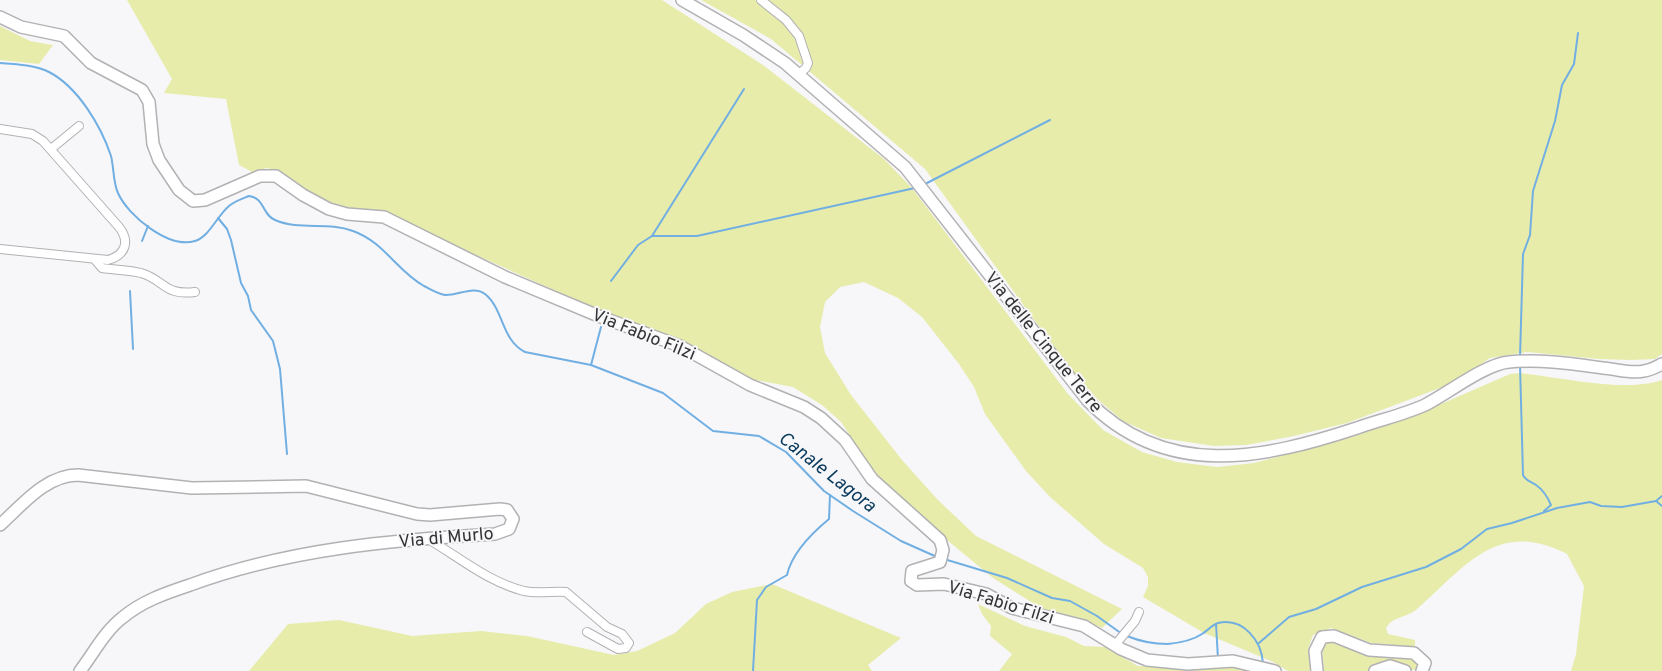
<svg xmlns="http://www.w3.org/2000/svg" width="1662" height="671" font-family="Overpass,sans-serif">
  <rect width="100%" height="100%" fill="#f7f7fa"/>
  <g fill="#e7ecab">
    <path d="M127 0H662L763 65 884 159 912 188 1068 394 1103 430 1142 452 1177 462 1217 467 1254 463 1352 437 1425 411 1510 374 1520 373C1560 377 1626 393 1662 380V671H1571L1576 654 1584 586 1567 554C1497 518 1465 567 1417 609 1407 618 1393 616 1386 628L1388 634 1415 640V647L1371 643 1331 628 1313 635 1308 649 1311 671H1288L1273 662 1204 633 1143 597 1148 586V577L1143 568 1104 544 1050 497 1026 471 985 414 974 387 959 364 922 317 898 298 864 282 840 287 825 302 820 327 825 353 851 395 902 460 938 500 976 536 1122 609 1102 628 1080 618 1042 609 993 578 947 540 876 475 841 422 822 405 793 387 750 379 677 338 596 309 398 220 382 210 354 209 328 202 306 192 279 171 266 168 254 173 239 165 226 99 164 93 172 79Z"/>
    <path d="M701 0H1662V354L1655 359 1631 360 1599 359 1527 352 1490 358 1456 382 1347 423 1294 436 1246 445 1214 446 1161 438 1123 421 1096 398 1066 364 925 169 771 39Z"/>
    <path d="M0 26 30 41 53 45 39 64 0 60Z"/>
    <path d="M772 584 901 638 868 665 872 671H249L288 624 339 620 412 636 481 631 527 636 614 655 637 651 675 633 706 604 732 592Z"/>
    <path d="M978 604 1025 626 1066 637 1084 646 1105 647 1138 666 1192 670 1227 667 1262 671H999L1012 654 990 636 991 626 982 614Z"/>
    <path d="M1329 640 1365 654 1409 657 1419 662 1418 670C1399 671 1390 649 1369 671H1324L1322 649Z"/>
  </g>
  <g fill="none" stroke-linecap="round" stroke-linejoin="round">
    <g stroke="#71afe2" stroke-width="2">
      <path d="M0 63C15 64 36 65 49 72 78 87 101 126 111 156 114 168 113 182 118 193 128 216 169 249 195 241 209 237 217 216 229 206 235 201 242 199 249 196 265 198 262 215 275 220 300 231 328 221 353 231 384 242 397 271 424 286 430 289 438 294 445 295 457 296 474 285 485 294 504 309 501 340 525 352L591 365 663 393 713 431 759 436 786 452 824 491 853 511 901 541 937 557"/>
      <path d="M927 183 1050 120"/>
      <path d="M218 218 227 229 231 240 241 283 248 296 251 310 273 341 280 369 287 454"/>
      <path d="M652 236H697L915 188"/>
      <path d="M142 241 148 226"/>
      <path d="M611 281 638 245 652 236 744 89"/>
      <path d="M130 291 133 349"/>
      <path d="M1520 357 1523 254 1530 235 1533 191 1555 121 1562 85 1574 64 1578 33"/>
      <path d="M591 365 601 327"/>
      <path d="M1520 365 1523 475C1526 481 1530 481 1536 485 1542 489 1548 498 1551 505L1544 511"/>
      <path d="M1656 501 1662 506"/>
      <path d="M944 559 1007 578 1052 598 1070 601 1097 616 1122 634"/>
      <path d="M1216 624 1218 659"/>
      <path d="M1127 636C1139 641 1154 644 1168 644 1178 643 1193 640 1202 634 1207 631 1212 625 1218 623 1243 617 1262 641 1263 664"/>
      <path d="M1259 643 1289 617 1316 609 1362 587 1426 567 1461 549 1487 529 1512 523 1557 508 1590 502 1601 506 1622 507 1656 501 1662 496"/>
      <path d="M753 671 757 600 766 587 787 575C792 552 812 533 829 519L830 495"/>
    </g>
    <g stroke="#b2b2b5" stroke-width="10">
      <g id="street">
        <path d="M761 0 786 20 799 36 808 63 806 68 799 74"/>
        <path d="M0 129 32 134 43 141 119 227C130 241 126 255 108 260L0 249"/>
        <path d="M51 149 79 126"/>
        <path d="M96 261 102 268C115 270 129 270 141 273 165 280 164 296 195 292"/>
        <path d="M428 539C459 557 488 582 524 591 538 594 552 591 566 592L607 627 622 634 629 643 626 648 618 649 587 632"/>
        <path d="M1115 645 1135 621 1139 612"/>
      </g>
    </g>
    <g stroke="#b2b2b5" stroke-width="14">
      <g id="secondary">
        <path d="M682 0 743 35 785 63 905 167 1088 401C1166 480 1263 459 1357 428 1379 420 1403 415 1425 405 1447 394 1485 364 1509 362 1540 359 1573 364 1603 368 1616 369 1632 374 1644 371 1651 370 1656 367 1662 364"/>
        <path d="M0 17 21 27 64 36 91 63 142 90 149 102 153 144 159 160 179 190 193 201 205 200 260 176H276L303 195 329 209 347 214 384 217 505 277 601 317 680 346 750 385 804 407 821 418 845 440 872 479 940 540 943 550 940 562 912 571 911 581 917 585 944 584 986 594 1012 608 1084 626 1121 649 1147 660 1188 664 1233 661 1275 671"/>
        <path d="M0 525C22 505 46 475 78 475L192 488 306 486 417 514 430 515 500 509 507 510 513 519 509 529 495 534C391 540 288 549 190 585 166 593 142 601 122 618 105 631 93 654 80 671"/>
        <path d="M1317 671 1315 651 1322 637 1334 636 1369 650 1414 653 1425 663 1422 671"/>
        <path d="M1375 671 1390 666 1405 671"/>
      </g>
    </g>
    <use href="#street" stroke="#fff" stroke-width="8"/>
    <use href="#secondary" stroke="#fff" stroke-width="11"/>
  </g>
  <g text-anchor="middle" stroke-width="4" stroke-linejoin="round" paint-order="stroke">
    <g font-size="18" fill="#343436" stroke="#f7f7fa">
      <text transform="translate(644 334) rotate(22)" y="6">Via Fabio Filzi</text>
      <text transform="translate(1044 342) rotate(51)" y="6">Via delle Cinque Terre</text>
      <text transform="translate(446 537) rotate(-5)" y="6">Via di Murlo</text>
      <text transform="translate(1001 602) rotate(17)" y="6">Via Fabio Filzi</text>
    </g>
    <g font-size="19" font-style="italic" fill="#093a5c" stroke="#f7f7fa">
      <text transform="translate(828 471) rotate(38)" y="7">Canale Lagora</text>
    </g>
  </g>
</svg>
